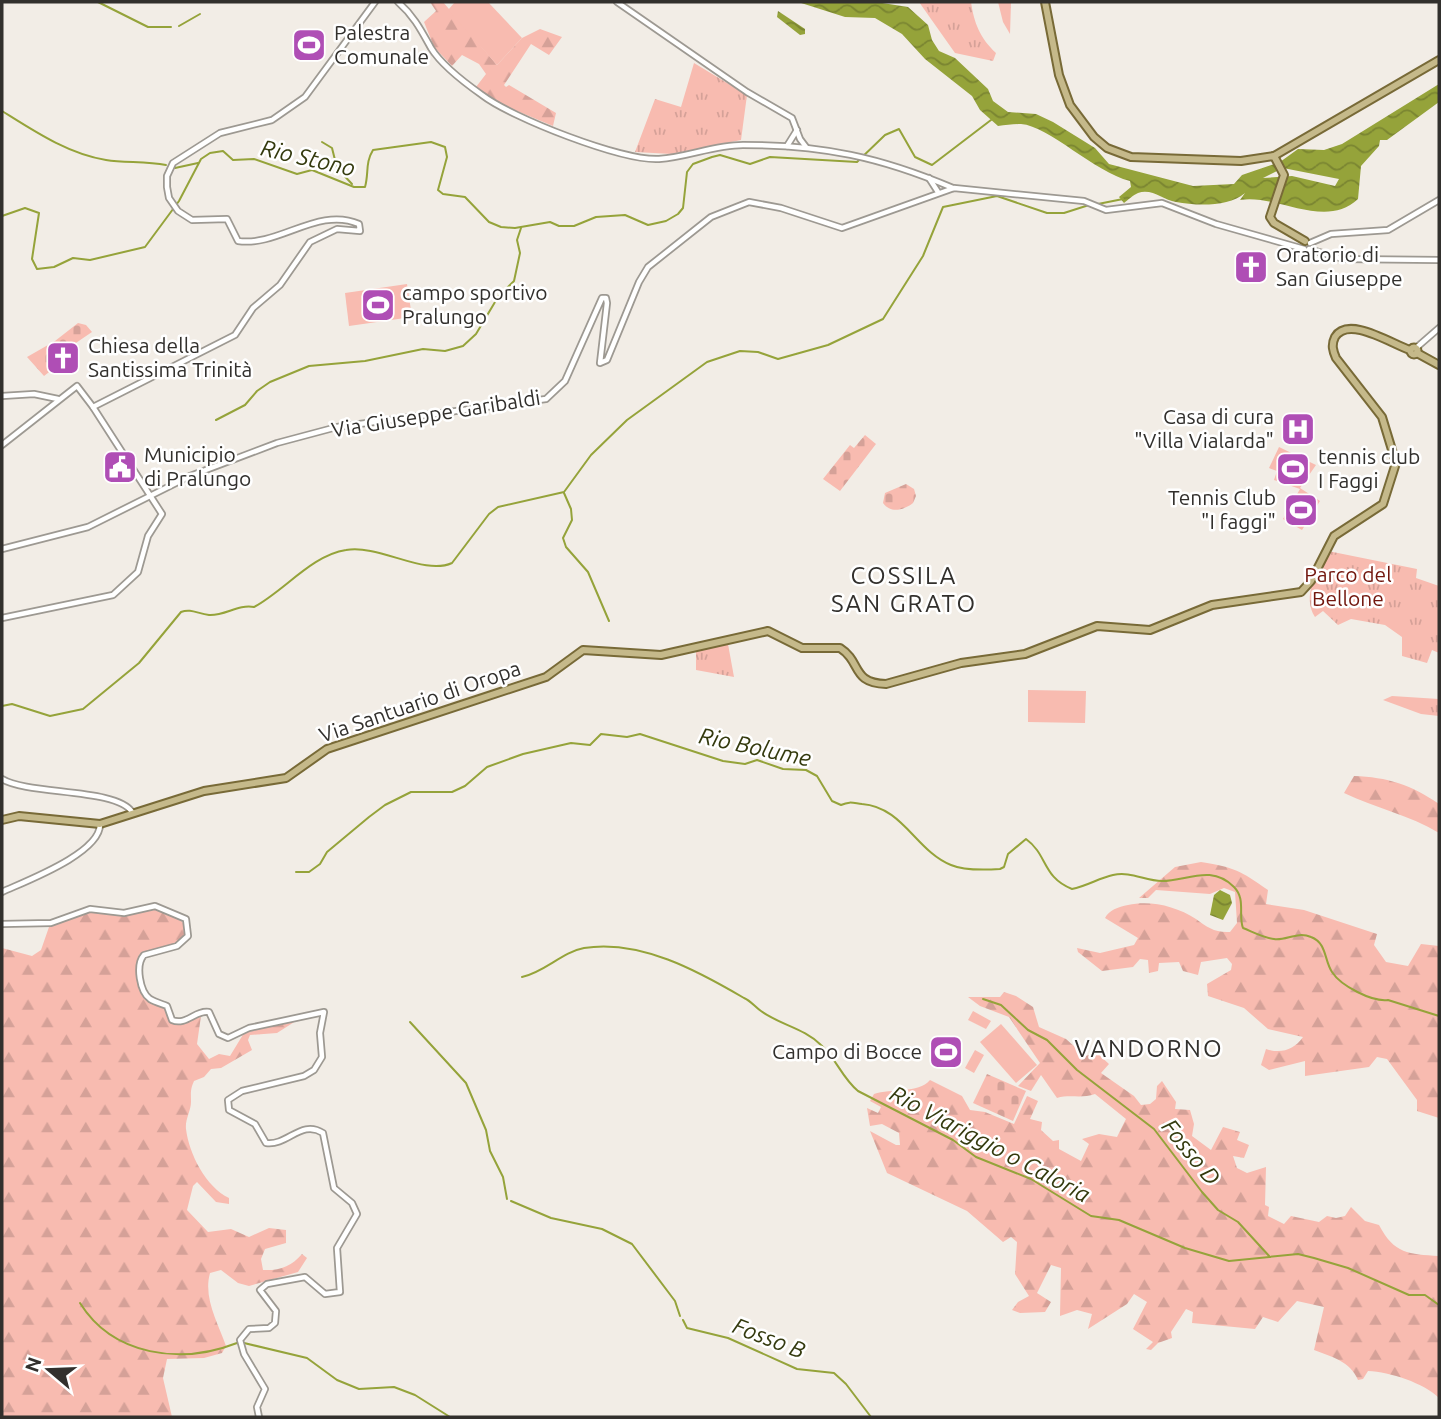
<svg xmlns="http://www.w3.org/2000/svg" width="1441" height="1419" font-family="Ubuntu,sans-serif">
  <defs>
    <pattern id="grass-tufts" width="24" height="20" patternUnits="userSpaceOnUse" patternTransform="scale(1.75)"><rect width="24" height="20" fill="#f8bbb0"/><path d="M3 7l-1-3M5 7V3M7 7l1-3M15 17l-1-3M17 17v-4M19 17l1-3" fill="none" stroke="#d5a198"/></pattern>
    <pattern id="forest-firs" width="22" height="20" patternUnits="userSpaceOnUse" patternTransform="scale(1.75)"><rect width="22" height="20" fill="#f8bbb0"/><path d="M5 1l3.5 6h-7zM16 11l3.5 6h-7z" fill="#d5a198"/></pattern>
    <pattern id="cemetery-stones" width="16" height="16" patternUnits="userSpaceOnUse" patternTransform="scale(1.75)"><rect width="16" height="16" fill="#f8bbb0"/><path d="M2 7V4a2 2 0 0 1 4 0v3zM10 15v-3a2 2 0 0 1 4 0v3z" fill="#d5a198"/></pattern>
    <pattern id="water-waves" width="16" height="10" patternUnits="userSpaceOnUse" patternTransform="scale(1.75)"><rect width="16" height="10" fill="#95a33a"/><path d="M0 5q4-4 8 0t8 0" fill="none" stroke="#7a8531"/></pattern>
  </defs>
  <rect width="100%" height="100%" fill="#f2ede6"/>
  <g fill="url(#grass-tufts)">
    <path d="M919 2H971C974 23 980 38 996 53L993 61 955 53Z"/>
    <path d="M998 2H1011L1010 34 1003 22Z"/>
    <path d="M694 63 747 95 741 140 672 154 635 152 655 99 681 107Z"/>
    <path d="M1328 551 1417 569 1416 578 1439 586V653L1432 650 1427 663 1402 656V637L1385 625 1351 619 1338 625 1323 611 1315 617C1302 597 1316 571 1328 551Z"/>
    <path d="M728 644 734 677 696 670V651Z"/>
    <path d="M1392 696 1439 699V716L1421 714 1383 700Z"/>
  </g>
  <g fill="url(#forest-firs)">
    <path d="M430 2H443L497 65 522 38 540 29 562 37 549 55 531 44 504 85 506 87 509 85 556 113 553 126 498 103 476 87 486 74 479 64 462 55 452 66 434 47 424 22 436 11Z"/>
    <path d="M1354 776C1387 777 1412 785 1439 804V833C1410 815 1375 808 1344 793Z"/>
    <path d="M1201 862C1236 868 1239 870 1268 890L1266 904 1304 910 1377 934 1374 945 1386 962 1408 966 1421 944 1439 946V1118L1417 1111V1100L1387 1059 1377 1057 1369 1067 1305 1076V1061L1269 1070 1261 1065 1266 1049C1281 1054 1294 1050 1303 1037L1268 1029 1244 1008 1208 996 1207 984 1231 970 1232 964 1227 958 1201 962 1198 975 1183 971 1179 962 1159 963 1158 971 1149 973 1148 960 1140 959 1133 967 1102 971 1078 952 1077 948 1100 953 1134 945 1138 938 1105 918C1109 910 1118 907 1128 905 1150 900 1176 906 1196 919 1207 927 1215 933 1230 932L1237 923 1235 892 1224 888 1210 894 1156 890 1148 898H1139L1175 867Z"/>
    <path d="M160 909C173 915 184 917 187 933 177 951 154 944 139 955L137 973 147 998 166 1010 174 1024 201 1016 197 1044 209 1059 219 1054 230 1056 244 1033 299 1019 277 1033 250 1035 248 1040 252 1050 221 1068 211 1069 204 1077 194 1081C190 1090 191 1093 191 1102 191 1111 185 1119 186 1129 189 1154 206 1187 229 1198V1204L216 1202 197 1182 193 1186 187 1210 208 1232 231 1229 249 1237 269 1228 286 1230V1243L265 1249 261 1259 263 1270C279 1271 292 1266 302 1254L307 1258 298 1272 249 1286 238 1283 221 1270 210 1273C203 1298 218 1323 226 1346L222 1353 204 1358 167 1359 163 1378 172 1417H2V948L32 956 41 950 49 927 90 912 123 915Z"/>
    <path d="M1004 992 1016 996 1033 1007 1039 1027 1066 1039 1085 1056 1097 1053 1109 1064 1101 1073 1134 1096 1141 1105 1150 1104 1156 1099 1157 1086 1162 1081 1176 1102 1175 1109 1190 1110 1194 1124 1192 1136 1211 1150 1223 1127 1240 1132 1237 1140 1249 1145 1244 1158 1233 1156 1237 1168 1247 1173 1266 1167 1265 1205 1269 1207 1268 1216 1284 1224 1291 1216 1319 1222 1327 1216 1336 1218 1345 1216 1351 1207 1365 1221 1379 1225C1394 1254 1409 1254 1439 1256V1398C1424 1383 1390 1372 1368 1371L1363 1379 1358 1380C1350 1361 1332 1357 1314 1350L1324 1307 1297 1301 1278 1322 1263 1317 1255 1329 1192 1323 1193 1312 1186 1309 1171 1332 1172 1338 1158 1343 1151 1350 1146 1349 1153 1342 1133 1329 1147 1302 1134 1294 1127 1304 1088 1329 1092 1314 1077 1310 1060 1316 1061 1268 1051 1265 1037 1293 1051 1302 1045 1312 1020 1313 1012 1310 1018 1302 1029 1296 1015 1274 1017 1242 1011 1237 1003 1242 967 1211 887 1173 870 1131 896 1145H900L899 1133 882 1124 870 1126 867 1108 878 1113 881 1107 870 1101 874 1094C891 1088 918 1094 930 1080L962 1096 970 1110 985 1112 1014 1124 1027 1096 1038 1101 1030 1119 1042 1122 1041 1130 1053 1141 1059 1140V1149L1081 1161 1089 1144 1082 1139 1099 1134 1117 1137 1126 1119 1095 1094C1081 1099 1070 1094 1057 1098L1041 1075 1031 1091 1018 1086 1040 1063 1009 1017 980 1006 968 997H1000Z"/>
  </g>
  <g fill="url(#cemetery-stones)">
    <path d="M78 323 86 325 92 332 67 349 69 362 65 366 61 363 44 376 27 357 55 341Z"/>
    <path d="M865 435 876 444 840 491 823 479 850 445 854 448Z"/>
    <path d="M906 484 914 489 916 496 913 503C904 510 891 514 883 503L885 493Z"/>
    <path d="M987 1074 1026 1091 1013 1121 973 1103Z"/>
  </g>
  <g fill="#f8bbb0">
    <path d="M455 2H488L522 38 497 65 448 10Z"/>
    <path d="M407 284 412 317 349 326 345 293Z"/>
    <path d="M1279 447 1316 465 1300 488 1320 501 1302 530 1283 519 1300 489 1274 480 1277 471 1269 468Z"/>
    <path d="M1028 690 1086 691 1085 723 1028 722Z"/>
    <path d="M973 1011 991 1021 986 1029 968 1020Z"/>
    <path d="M1001 1024 1037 1065 1016 1083 980 1042Z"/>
    <path d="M975 1050 984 1055 974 1073 965 1068Z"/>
  </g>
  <g fill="url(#water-waves)" fill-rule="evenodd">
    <path d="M798 2H876L908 7 928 25 932 40 939 51 955 58 988 89 993 101 1008 112 1036 114 1053 122 1095 148 1109 164 1193 186 1234 184 1242 175 1280 162 1298 149 1324 150 1342 144 1439 84V102L1387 140H1380L1379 146 1361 166 1358 199C1325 230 1278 194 1240 200L1245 193C1229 207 1197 206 1176 202 1163 200 1152 188 1138 193 1133 195 1128 200 1124 203L1119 197 1131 187 1130 181C1094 172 1049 126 1021 124 1014 124 1006 125 998 126L980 110 972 96 925 59 902 34 875 18 845 17ZM1283 168 1339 179 1335 186 1292 176 1263 178Z"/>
    <path d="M778 11 805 29V34L800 35 777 17Z"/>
    <path d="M1220 890 1230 895 1232 903 1223 920 1210 915 1214 895Z"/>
  </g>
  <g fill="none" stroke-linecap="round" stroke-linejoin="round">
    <g stroke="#95a33a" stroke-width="2">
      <path d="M98 2 148 27H171"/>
      <path d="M179 26 200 14"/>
      <path d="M2 111C34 131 68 154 106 160 125 163 146 161 166 165"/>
      <path d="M322 142 332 148 337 168 352 184"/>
      <path d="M175 168 198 163"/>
      <path d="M1098 204 1123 199"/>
      <path d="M2 216 25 208 39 213 32 259 37 269 54 267 73 258 90 260 145 247 179 201 201 159 210 153 223 151 233 160 254 159 297 174 312 170 354 187H365C369 173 365 163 373 150L431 142 445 147 447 157 438 190 443 194 465 197 489 222 501 227 515 228 550 222 559 226H574L596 217 625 215 648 225 666 221 678 214 683 208 687 172 693 164 712 157 720 155 750 164 770 157 857 162 885 135 899 129 915 157 932 165 991 120"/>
      <path d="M216 420 245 405 257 391 270 382 309 366 365 361 423 349 445 351 463 346 476 334 498 297 514 281 520 253 517 240 521 228"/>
      <path d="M564 493 571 509 572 520 563 538 566 547 588 572 609 621"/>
      <path d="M2 706 12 704 50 716 83 709 139 663 181 612C191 608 198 614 209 615 225 616 238 604 254 607 284 591 312 555 346 550 379 544 424 576 452 563L489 514 498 507 564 492 591 455 627 420 707 362 740 351 758 352 778 359 828 345 883 319 923 256 943 207 997 196 1047 213H1064L1089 205"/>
      <path d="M296 872H309L320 864 327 852 369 817 385 805 411 792H452L465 786 487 767 523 754 571 743 590 745 601 734 627 737 640 734 723 761 745 764 757 760 783 769 806 770 817 776 832 801 841 805C850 801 853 803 862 804 903 807 916 851 951 865 965 871 985 870 1000 869L1004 867 1008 854 1026 839C1048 855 1042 877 1072 889 1087 886 1099 878 1113 875 1131 871 1145 881 1162 881 1187 881 1211 864 1234 887 1246 899 1238 915 1243 928 1253 932 1264 938 1274 939 1286 941 1297 931 1311 937 1327 943 1324 960 1332 972 1341 986 1372 1002 1388 1000L1439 1016"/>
      <path d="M522 977C545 972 562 952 584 948 640 939 698 971 744 998 751 1001 755 1007 761 1011 780 1025 804 1028 821 1045 836 1058 842 1078 858 1091L953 1140 976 1157 1031 1179 1091 1216 1119 1220 1185 1248 1229 1261 1298 1254 1314 1258 1348 1268 1409 1295H1425L1439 1305"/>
      <path d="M983 999 1001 1005 1028 1030 1047 1040 1077 1070 1154 1129 1202 1192 1218 1210 1238 1222 1270 1257"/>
      <path d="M410 1022 466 1083 486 1130 490 1151 503 1177 507 1199"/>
      <path d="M511 1201 551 1218 602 1229 632 1244 675 1301 680 1316"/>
      <path d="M80 1303C113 1356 181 1365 237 1343"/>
      <path d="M683 1320 687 1328 728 1338 797 1369 834 1373 846 1384 871 1417"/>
      <path d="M244 1343 307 1358 337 1380 359 1389 394 1387 415 1395 450 1417"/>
    </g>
    <g stroke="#9d9992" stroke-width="8">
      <g id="minor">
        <path d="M398 2C414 16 421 30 431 48 442 66 465 83 482 95 512 118 622 161 659 159 688 157 714 145 743 145 823 145 880 157 953 188"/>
        <path d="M617 2 747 92 792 118 800 139 806 147"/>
        <path d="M787 146 797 130"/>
        <path d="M929 178 938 192"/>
        <path d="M1310 243 1331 234 1388 230 1439 200"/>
        <path d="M1309 249 1343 259 1439 260"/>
        <path d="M1416 348 1439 328"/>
        <path d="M2 396 34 394 58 399"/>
        <path d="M93 407 235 335 253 308 280 285 310 242 337 229 360 231 359 224C318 206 279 247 238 241L227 219 192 220 178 211 169 198 167 187V176L173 163 220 133 272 120 305 97 375 2"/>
        <path d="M2 445 77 386 93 407 162 514 148 536 138 572 113 595 2 618"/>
        <path d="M2 549 88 527 190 476 277 443 337 427 546 399 565 381 602 298H606L607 303 600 363 607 360 639 282 648 267 711 217 749 202 781 208 842 228 954 188 1084 201 1106 210 1162 203 1216 224 1304 249"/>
        <path d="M2 779C28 795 117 788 132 812"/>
        <path d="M2 892C26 881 101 853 100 824"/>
        <path d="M2 924 51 923 90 909 124 913 155 906 186 919 188 936 177 946 144 955C135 965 140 992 150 999 155 1002 162 1004 167 1006L172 1020C186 1026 195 1010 209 1012L219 1034 228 1038 249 1028 324 1012 320 1033 322 1057 314 1070 304 1076 242 1091 228 1100 229 1110 255 1124 266 1143C288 1146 301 1119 323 1133L334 1188 352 1203 357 1214 337 1248 340 1292 325 1294 305 1277 267 1284 260 1290 276 1311 275 1323 269 1328 249 1329 240 1340 244 1354 265 1389 257 1407 259 1417"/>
      </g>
    </g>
    <g stroke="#786a37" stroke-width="10">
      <g id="major">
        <path d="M1045 2 1059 75 1070 105 1094 137 1107 148 1131 157 1241 161 1274 156 1439 60"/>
        <path d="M1274 156 1284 175 1270 217 1274 223 1305 241"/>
        <circle cx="1414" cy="351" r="3.5"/>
        <path d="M1417 353 1439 365"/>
        <path d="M2 820 19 816 100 824 204 791 286 778 327 749 546 677 583 650 661 655 768 631 802 648H840C862 662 851 683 886 684L961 663 1025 654 1097 626 1150 630 1212 605 1301 592 1311 581 1334 536 1383 504 1396 463 1382 417 1336 358C1333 351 1331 345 1335 337 1348 315 1392 344 1410 350"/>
      </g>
    </g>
    <use href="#minor" stroke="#fff" stroke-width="4.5"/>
    <use href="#major" stroke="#c5b98a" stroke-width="6"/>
  </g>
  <defs>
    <g id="stadium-square" transform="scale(1.75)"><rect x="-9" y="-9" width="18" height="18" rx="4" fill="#af4eb5" stroke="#fff"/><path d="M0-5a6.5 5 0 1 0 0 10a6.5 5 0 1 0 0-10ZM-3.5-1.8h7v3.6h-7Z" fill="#fff"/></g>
    <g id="church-square" transform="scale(1.75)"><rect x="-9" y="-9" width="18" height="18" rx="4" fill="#af4eb5" stroke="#fff"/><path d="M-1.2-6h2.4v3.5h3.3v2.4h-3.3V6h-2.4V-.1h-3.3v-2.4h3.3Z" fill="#fff"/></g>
    <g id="hospital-square" transform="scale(1.75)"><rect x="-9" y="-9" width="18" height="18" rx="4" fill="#af4eb5" stroke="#fff"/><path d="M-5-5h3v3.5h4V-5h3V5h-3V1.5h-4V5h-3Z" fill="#fff"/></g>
    <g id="civic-square" transform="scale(1.75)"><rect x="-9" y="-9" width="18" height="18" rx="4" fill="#af4eb5" stroke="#fff"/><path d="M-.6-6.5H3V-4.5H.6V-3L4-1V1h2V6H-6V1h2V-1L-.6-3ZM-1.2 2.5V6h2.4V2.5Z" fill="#fff"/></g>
  </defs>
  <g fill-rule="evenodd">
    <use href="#stadium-square" x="309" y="45"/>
    <use href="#church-square" x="1251" y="267"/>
    <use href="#stadium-square" x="378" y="305"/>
    <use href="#church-square" x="63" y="358"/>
    <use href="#hospital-square" x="1298" y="429"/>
    <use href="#civic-square" x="120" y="467"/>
    <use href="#stadium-square" x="1293" y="469"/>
    <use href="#stadium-square" x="1301" y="510"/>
    <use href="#stadium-square" x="946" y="1052"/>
  </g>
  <g text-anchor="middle" stroke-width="5" stroke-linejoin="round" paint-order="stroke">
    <g font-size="21" fill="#32302d" stroke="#fff" text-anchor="start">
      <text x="334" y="40">Palestra<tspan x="334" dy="24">Comunale</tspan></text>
      <text x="1276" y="262">Oratorio di<tspan x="1276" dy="24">San Giuseppe</tspan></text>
      <text x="402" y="300">campo sportivo<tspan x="402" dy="24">Pralungo</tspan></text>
      <text x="88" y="353">Chiesa della<tspan x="88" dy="24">Santissima Trinità</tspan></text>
      <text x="1274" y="424" text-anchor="end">Casa di cura<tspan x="1274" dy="24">"Villa Vialarda"</tspan></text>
      <text x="144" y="462">Municipio<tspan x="144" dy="24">di Pralungo</tspan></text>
      <text x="1318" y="464">tennis club<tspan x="1318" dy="24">I Faggi</tspan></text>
      <text x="1276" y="505" text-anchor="end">Tennis Club<tspan x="1276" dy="24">"I faggi"</tspan></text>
      <text x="922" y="1059" text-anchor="end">Campo di Bocce</text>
    </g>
    <g font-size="21" fill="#32302d" stroke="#fff">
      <text transform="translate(436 414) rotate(-9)" y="7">Via Giuseppe Garibaldi</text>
      <text transform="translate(420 702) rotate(-19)" y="7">Via Santuario di Oropa</text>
    </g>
    <g font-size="21" fill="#72160d" stroke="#fff">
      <text x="1348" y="582">Parco del<tspan x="1348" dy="24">Bellone</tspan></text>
    </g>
    <g font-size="23" font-style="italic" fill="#343a0e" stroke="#fff">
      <text transform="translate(308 158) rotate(13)" y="8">Rio Stono</text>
      <text transform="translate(755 747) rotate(12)" y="8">Rio Bolume</text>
      <text transform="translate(990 1144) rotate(28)" y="8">Rio Viariggio o Caloria</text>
      <text transform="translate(1191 1152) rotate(51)" y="8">Fosso D</text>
      <text transform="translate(769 1338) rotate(21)" y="8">Fosso B</text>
    </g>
    <g font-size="24" letter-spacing="2" fill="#32302d" stroke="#fff">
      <text x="904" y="584">COSSILA<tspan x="904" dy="28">SAN GRATO</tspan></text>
      <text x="1149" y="1057">VANDORNO</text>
    </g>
  </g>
  <rect width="1441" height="1419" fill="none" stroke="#32302d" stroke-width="7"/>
  <g transform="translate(49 1370) rotate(289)" stroke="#ffffff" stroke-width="5" paint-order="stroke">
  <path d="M0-5L12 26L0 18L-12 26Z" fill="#32302d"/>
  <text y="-10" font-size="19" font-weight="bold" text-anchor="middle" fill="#32302d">N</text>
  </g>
</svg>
